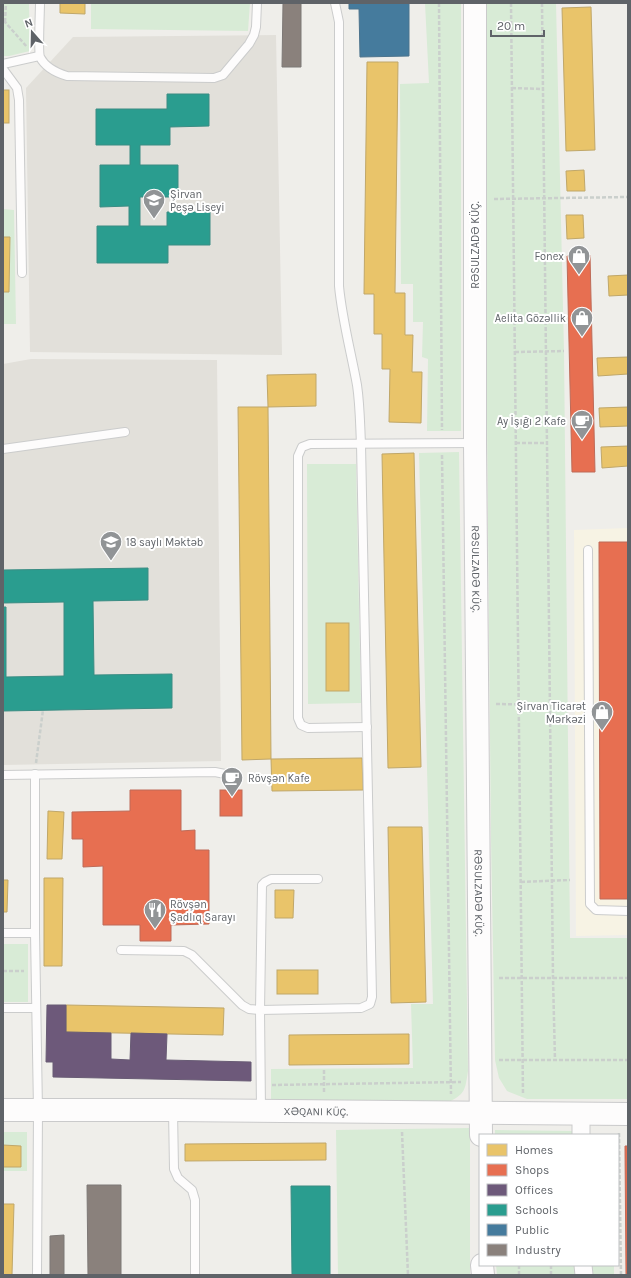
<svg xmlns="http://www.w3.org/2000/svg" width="631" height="1278" font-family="Karla,sans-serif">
  <rect width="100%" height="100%" fill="#efeeea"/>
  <path fill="#f7f3e4" d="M628 528V935L576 936 574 530Z"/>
  <g fill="#e2e0da">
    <path d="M276 35 282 355 30 352 26 88 73 37Z"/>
    <path d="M31 359 217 360 221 761 3 765V364Z"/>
  </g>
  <g fill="#d8ebd6">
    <path d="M3 3H29L30 51 9 56H3Z"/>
    <path d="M91 3H250L248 31 91 29Z"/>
    <path d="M425 3H461V431H427L428 359 422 357 423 322H413V284H401L400 84 429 83Z"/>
    <path d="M483 3H556L564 351 570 938H628V1099H527L507 1091 499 1078 495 1060 491 839Z"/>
    <path d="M3 209 14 210 16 324H3Z"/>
    <path d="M459 452 468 1071C465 1091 465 1094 447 1103H271V1069L413 1068 411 1004H433L419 453Z"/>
    <path d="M307 464H356L361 703 308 704Z"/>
    <rect x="3" y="944" width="25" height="58"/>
    <path d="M470 1128V1275H338L336 1130Z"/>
    <path d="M495 1130 574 1131V1135H495Z"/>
    <rect x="3" y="1132" width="24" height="39"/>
    <path d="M496 1265H575V1275H497Z"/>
    <rect x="588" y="1265" width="26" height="10"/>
  </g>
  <g fill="#e9c46a" stroke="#c0a769">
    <path d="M60 3H85V14L60 13Z"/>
    <path d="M591 7 595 150 566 151 562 8Z"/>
    <path d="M367 62H398L395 293H405V335H413L412 372H422L421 423 389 422 390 369H382V334H374V294H364Z"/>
    <rect x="3" y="90" width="6" height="33"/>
    <path d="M584 170 585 191H567L566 171Z"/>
    <path d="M566 215H583L584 238 567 239Z"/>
    <path d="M3 237H10L9 292H3Z"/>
    <path d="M628 275V295L609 296 608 276Z"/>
    <path d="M628 357V374L598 376 597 358Z"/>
    <path d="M316 374V406L268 407 267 375Z"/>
    <path d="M238 407H268L271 759 242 760Z"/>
    <path d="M628 407V426L600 427 599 408Z"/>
    <path d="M628 446V466L602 468 601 447Z"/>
    <path d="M414 453 421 767 388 768 382 454Z"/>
    <rect x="326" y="623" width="23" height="68"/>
    <path d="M362 758 363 790 272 791 271 759Z"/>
    <path d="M48 811 64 812 62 859H47Z"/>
    <path d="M388 827H422L426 1002 391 1003Z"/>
    <path d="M44 878H63L62 966H44Z"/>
    <path d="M3 880H8L7 912H3Z"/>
    <path d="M275 890H294L293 918H275Z"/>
    <rect x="277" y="970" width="41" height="24"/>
    <path d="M66 1005 224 1008 223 1035 66 1032Z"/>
    <path d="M409 1034V1064L289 1065V1035Z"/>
    <path d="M326 1143V1160L185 1161V1144Z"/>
    <path d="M3 1145 21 1146V1167H3Z"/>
    <path d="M3 1204H14L12 1275H3Z"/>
  </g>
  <g fill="#e76f51" stroke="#be6b58">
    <path d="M590 255 595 472H572L567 256Z"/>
    <path d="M599 542H628V899H600Z"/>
    <path d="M130 790H181V831L195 830V850H209V924L171 925V941H140V925H103V866L83 867V839H72V812L130 811Z"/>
    <rect x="220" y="790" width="22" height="26"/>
    <path d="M625 1146H628V1275H626Z"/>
  </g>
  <path fill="#6d597a" stroke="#695c75" d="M47 1005H66V1032L111 1033V1059L130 1060 131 1033 167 1034 166 1060 251 1062V1081L53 1077V1062H46Z"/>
  <g fill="#2a9d8f" stroke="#3a8c83">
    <path d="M167 94H209V126L170 127V145H140V165H178V197H140V226H167V212H210V245H168V263H97V226H129V206L100 207V165H130V145H96V109H167Z"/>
    <path d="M148 568V600L93 601 94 675 172 674V708L3 711V607H6V677L64 676V602L3 603V570Z"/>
    <path d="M291 1186H330V1275H292Z"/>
  </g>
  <path fill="#457b9d" stroke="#4d748d" d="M349 3H409V56L360 57 359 9H349Z"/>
  <g fill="#8a817c" stroke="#7d7876">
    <path d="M283 3H301V67H282Z"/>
    <path d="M87 1185H121V1275H88Z"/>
    <path d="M64 1235V1275H50V1236Z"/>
  </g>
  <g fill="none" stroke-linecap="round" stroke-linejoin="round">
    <g stroke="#cbcccc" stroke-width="10">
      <g id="lane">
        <path d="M40 3C40 11 38 52 40 57 45 67 57 73 67 76L214 78 223 75 249 44 254 35 256 27 257 3"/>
        <path d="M3 64 39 56"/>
        <path d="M3 69 17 88 19 100 22 273"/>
        <path d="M3 449 125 432"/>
        <path d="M588 550 590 904 596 910 628 911"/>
        <path d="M367 727 308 728 301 725 298 718V456L302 447 310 444 475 443"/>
        <path d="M35 774V933L38 1110 37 1275"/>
        <path d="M3 775 215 772 225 774 233 782"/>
        <path d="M3 933H35"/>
        <path d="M121 950 184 951 192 955 242 1005 249 1009 260 1010 262 885 265 882 271 879H318"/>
        <path d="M3 1008H36"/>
        <path d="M173 1110 174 1169 178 1178 192 1190 195 1200V1275"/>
        <path d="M261 1111 260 1010 361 1008 370 1004 372 997 361 444C360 424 360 405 357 385 351 352 342 319 339 286V22L335 3"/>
      </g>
    </g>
    <g stroke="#cbcccc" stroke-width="19">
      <g id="street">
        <path d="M581 1114V1135"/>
        <path d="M583 1265 584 1275"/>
      </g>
    </g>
    <g stroke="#cacacb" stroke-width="24">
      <g id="secondary">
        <path id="s1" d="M475 3V443L481 1135"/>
        <path id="s2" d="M3 1110H173L628 1114"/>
        <path d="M482 1265 483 1275"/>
      </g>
    </g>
    <g stroke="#cacfcc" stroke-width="2.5" stroke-dasharray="4 2" stroke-linecap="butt">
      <path d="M439 3 442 430"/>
      <path d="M511 3 523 1095"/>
      <path d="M542 3 553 978 555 1060"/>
      <path d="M3 22H5L27 47"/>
      <path d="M5 22 6 3"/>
      <path d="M512 88 543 89"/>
      <path d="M494 199 628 197"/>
      <path d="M515 352 564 351"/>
      <path d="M516 443H547"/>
      <path d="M442 455 451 1094"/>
      <path d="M496 704 568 705"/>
      <path d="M36 763 43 710"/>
      <path d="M521 882 570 880"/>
      <path d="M3 971H24"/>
      <path d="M499 978H628"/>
      <path d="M499 1060H628"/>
      <path d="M272 1085 461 1082"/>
      <path d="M324 1092V1069"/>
      <path d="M402 1132 408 1275"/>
      <path d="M619 1133 621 1275"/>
      <path d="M519 1265V1275"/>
      <path d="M551 1265V1275"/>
    </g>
    <use href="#lane" stroke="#fdfcfc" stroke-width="8"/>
    <use href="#street" stroke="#fdfcfc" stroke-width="17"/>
    <use href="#secondary" stroke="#fdfcfc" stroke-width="22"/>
  </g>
  <defs>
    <g id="university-pin" transform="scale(1.15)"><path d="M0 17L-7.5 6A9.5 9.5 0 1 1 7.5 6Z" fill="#919496" stroke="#fff"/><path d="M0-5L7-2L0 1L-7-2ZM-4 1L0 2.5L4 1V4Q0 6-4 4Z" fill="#fff"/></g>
    <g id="shop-pin" transform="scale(1.15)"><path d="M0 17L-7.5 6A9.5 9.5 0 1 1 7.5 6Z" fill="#919496" stroke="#fff"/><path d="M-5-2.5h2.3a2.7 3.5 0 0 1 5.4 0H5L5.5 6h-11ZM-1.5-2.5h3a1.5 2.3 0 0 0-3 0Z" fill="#fff"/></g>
    <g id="cafe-pin" transform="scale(1.15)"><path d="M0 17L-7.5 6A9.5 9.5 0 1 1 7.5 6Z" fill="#919496" stroke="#fff"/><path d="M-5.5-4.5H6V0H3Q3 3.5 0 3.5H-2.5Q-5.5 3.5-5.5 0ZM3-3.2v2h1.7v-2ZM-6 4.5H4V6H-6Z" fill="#fff"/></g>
    <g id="school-pin" transform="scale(1.15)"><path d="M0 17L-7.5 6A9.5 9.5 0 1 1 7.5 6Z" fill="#919496" stroke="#fff"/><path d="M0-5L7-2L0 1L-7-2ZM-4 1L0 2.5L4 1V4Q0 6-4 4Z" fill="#fff"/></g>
    <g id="restaurant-pin" transform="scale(1.15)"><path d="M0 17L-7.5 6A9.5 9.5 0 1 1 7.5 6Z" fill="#919496" stroke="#fff"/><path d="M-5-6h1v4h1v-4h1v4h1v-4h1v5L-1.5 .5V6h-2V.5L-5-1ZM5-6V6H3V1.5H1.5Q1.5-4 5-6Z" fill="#fff"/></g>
  </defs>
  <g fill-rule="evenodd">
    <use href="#university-pin" x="154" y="200"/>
    <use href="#shop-pin" x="579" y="256"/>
    <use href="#shop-pin" x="582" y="318"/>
    <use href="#cafe-pin" x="582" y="421"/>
    <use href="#school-pin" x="111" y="542"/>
    <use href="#shop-pin" x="602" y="712"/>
    <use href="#cafe-pin" x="232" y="778"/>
    <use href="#restaurant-pin" x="155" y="910"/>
  </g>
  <g text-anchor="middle" stroke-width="4" stroke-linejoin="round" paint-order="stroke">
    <g font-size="11" fill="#5f6368" stroke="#fff" text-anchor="start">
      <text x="170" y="198">Şirvan<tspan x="170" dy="13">Peşə Liseyi</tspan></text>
      <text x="564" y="260" text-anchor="end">Fonex</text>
      <text x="566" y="322" text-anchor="end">Aelita Gözəllik</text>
      <text x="566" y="425" text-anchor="end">Ay İşığı 2 Kafe</text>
      <text x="126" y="546">18 saylı Məktəb</text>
      <text x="586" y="710" text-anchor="end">Şirvan Ticarət<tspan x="586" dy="13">Mərkəzi</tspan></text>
      <text x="248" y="782">Rövşən Kafe</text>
      <text x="170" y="908">Rövşən<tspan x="170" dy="13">Şadlıq Sarayı</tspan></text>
    </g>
    <g font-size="11" fill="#5f6368" stroke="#fff">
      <text transform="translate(475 245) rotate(-90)" y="4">RƏSULZADƏ KÜÇ.</text>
      <text dy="4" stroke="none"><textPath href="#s1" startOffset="566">RƏSULZADƏ KÜÇ.</textPath></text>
      <text dy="4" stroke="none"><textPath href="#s1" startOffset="890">RƏSULZADƏ KÜÇ.</textPath></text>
      <text dy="4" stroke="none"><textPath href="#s2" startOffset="313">XƏQANI KÜÇ.</textPath></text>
    </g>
  </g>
  <rect width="631" height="1278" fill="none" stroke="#5f6368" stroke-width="8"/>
  <rect x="479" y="1134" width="140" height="132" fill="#ffffff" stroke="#bfc1c3"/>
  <rect x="487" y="1144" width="20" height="12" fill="#e9c46a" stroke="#bfc1c3"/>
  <text x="515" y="1154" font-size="12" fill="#5f6368">Homes</text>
  <rect x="487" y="1164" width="20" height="12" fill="#e76f51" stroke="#bfc1c3"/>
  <text x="515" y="1174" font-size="12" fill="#5f6368">Shops</text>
  <rect x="487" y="1184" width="20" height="12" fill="#6d597a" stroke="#bfc1c3"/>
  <text x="515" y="1194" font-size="12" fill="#5f6368">Offices</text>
  <rect x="487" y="1204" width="20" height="12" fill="#2a9d8f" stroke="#bfc1c3"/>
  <text x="515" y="1214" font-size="12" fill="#5f6368">Schools</text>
  <rect x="487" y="1224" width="20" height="12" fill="#457b9d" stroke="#bfc1c3"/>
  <text x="515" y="1234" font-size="12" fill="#5f6368">Public</text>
  <rect x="487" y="1244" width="20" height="12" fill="#8a817c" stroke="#bfc1c3"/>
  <text x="515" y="1254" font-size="12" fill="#5f6368">Industry</text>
  <g transform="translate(32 32) rotate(340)" stroke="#ffffff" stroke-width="3" paint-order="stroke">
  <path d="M0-3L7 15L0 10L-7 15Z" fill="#5f6368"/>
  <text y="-6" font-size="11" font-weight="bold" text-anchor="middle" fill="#5f6368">N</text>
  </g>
  <path d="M491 30v6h53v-6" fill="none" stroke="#5f6368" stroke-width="2"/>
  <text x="497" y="30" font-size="12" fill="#5f6368" stroke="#ffffff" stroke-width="3" paint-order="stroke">20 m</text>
</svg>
